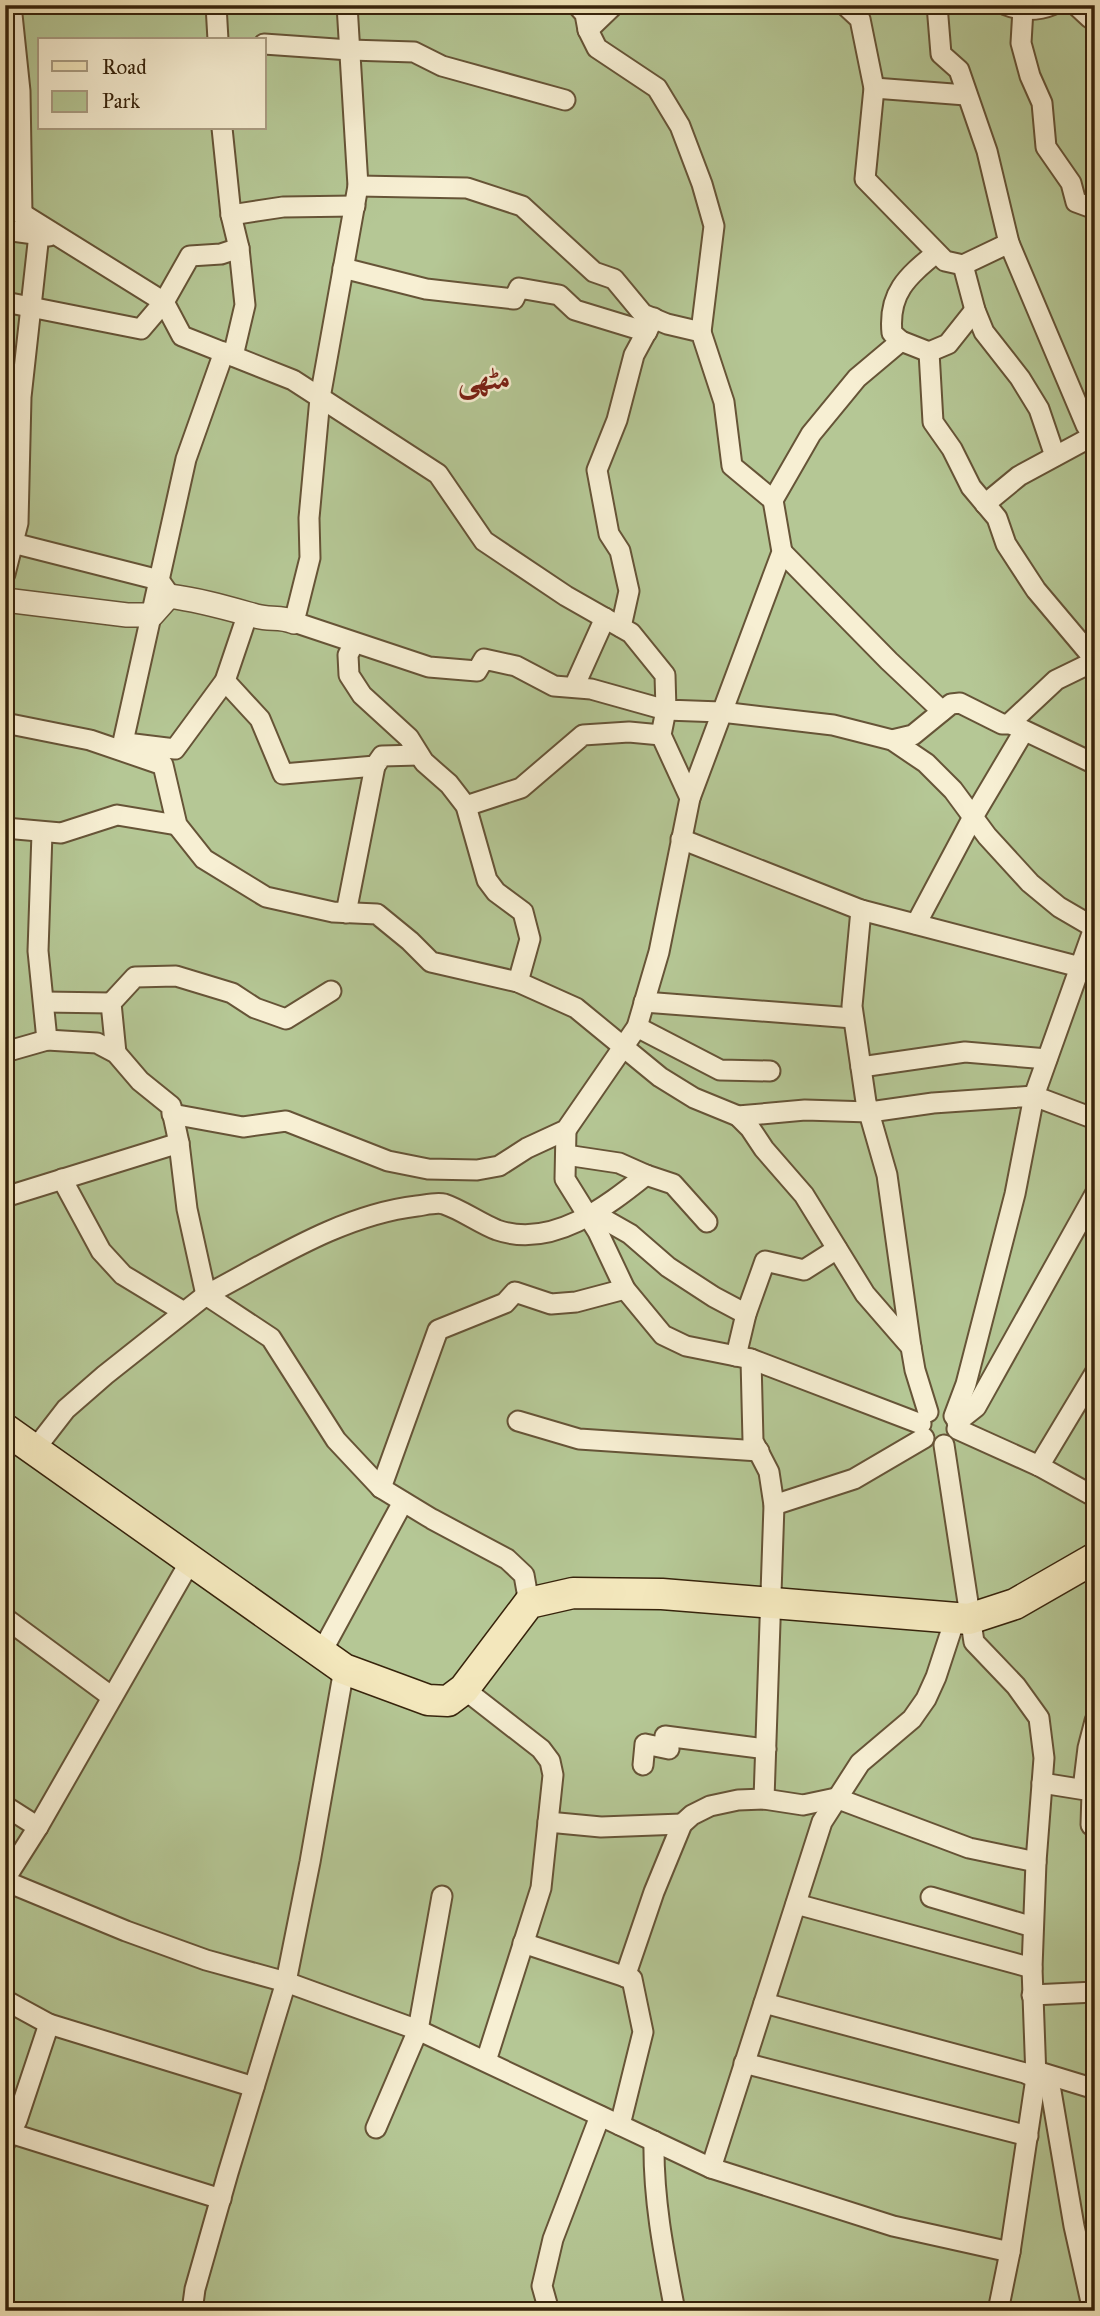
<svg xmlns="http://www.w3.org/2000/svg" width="1100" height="2316" font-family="'IM FELL Great Primer',Amiri,serif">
  <rect width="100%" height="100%" fill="#f3e7bc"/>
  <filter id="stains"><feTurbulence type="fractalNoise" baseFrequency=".00286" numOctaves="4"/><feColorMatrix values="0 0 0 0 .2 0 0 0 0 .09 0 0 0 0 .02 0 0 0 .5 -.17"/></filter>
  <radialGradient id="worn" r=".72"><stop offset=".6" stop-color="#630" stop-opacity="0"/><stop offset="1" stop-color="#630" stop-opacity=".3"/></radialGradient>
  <path fill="#b5c795" stroke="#767550" stroke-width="2" fill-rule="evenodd" d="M5 5H1095V2311H5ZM40 40H264V128H40Z"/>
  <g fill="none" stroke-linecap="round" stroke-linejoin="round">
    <g stroke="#665437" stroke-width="23">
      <g id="minor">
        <path d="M11 5 20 91 22 215"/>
        <path d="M216 5 218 40"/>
        <path d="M347 5 358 186 320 398 309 518 310 558 294 622 429 667 477 671 484 659 516 666 554 686 591 689 666 710 661 735 690 798"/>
        <path d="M577 5 585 14 588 30 597 48 657 88 680 126 702 184 714 226 701 332"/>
        <path d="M845 5 860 19 874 88 865 179 945 261 963 265 1009 243 1086 425 1095 439"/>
        <path d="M937 5 941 54 959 70 987 151 1009 243"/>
        <path d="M1006 5C1020 11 1038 11 1052 5"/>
        <path d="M1076 5 1090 18 1095 19"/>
        <path d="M1023 9 1021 43 1030 76 1042 103 1046 147 1071 183 1076 202 1095 209"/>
        <path d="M588 30 614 5"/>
        <path d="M264 44 350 50 414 52 442 66 565 100"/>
        <path d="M874 88 966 95"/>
        <path d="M222 128 231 215 239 248 245 305 233 356"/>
        <path d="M358 186 467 188 522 206 594 272 614 279 643 314 667 324 701 332 724 402 732 466 773 500"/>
        <path d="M5 203 164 302 182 336 293 380 438 474 484 541 566 596 631 633 665 675 666 710 721 712 833 725 892 740 926 763 953 790 987 836 1030 883 1059 907 1095 928"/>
        <path d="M231 215 283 207 355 206"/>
        <path d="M5 230 49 236"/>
        <path d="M936 253C907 277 888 293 892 333L901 341 929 352 948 344 975 310"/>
        <path d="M963 265 975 310 984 332 1020 378 1039 409 1055 456"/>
        <path d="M343 268 426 289 514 299 519 288 559 295 575 310 647 332"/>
        <path d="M5 302 141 329 164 302 190 256 221 254 239 248"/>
        <path d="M929 352 933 422 952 449 971 487 997 518 1006 544 1036 590 1095 660"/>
        <path d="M985 504 1019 476 1093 436"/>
        <path d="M5 541 159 580 166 590"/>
        <path d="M782 552 889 661 942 711"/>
        <path d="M5 574 18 523 21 397 39 234"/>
        <path d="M621 627 629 591 620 551 609 534 597 470 617 420 634 355 654 318"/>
        <path d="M354 643 348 655 349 675 362 695 409 738 424 762 449 784 466 806 487 880 496 892 523 912 530 939 518 982"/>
        <path d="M225 681 260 719 283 774 375 766 382 756 419 755"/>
        <path d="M574 687 605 618"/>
        <path d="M5 723 90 740 163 765 177 825 204 859 266 897 333 912 377 914 410 941 431 962 518 982 576 1008 660 1077 694 1098 738 1116 805 1110 870 1112 933 1103 1034 1096 1015 1194 966 1384 954 1416"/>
        <path d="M1013 725 1095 764"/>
        <path d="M892 740 913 735 951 704 960 703 1002 724H1009L1056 680 1095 661"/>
        <path d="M126 743 175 749 225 681 248 613"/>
        <path d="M119 749 123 742 186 459 224 352"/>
        <path d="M466 806 521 788 583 735 629 732 661 735"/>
        <path d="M5 828 61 833 117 815 177 825"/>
        <path d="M42 833 38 951 47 1040"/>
        <path d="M681 839 861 910 1080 967"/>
        <path d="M861 910 852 1006 866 1102 887 1175 911 1347"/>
        <path d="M346 913 375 766"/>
        <path d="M916 924 973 817 1024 731"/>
        <path d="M1094 928 1034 1096 1095 1119"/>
        <path d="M44 1002 111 1003"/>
        <path d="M644 1002 853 1018"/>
        <path d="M637 1027 720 1070 770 1071"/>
        <path d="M5 1052 47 1040 97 1043 116 1053 140 1081 171 1106 179 1143 187 1209 206 1295C273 1260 341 1215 417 1206 425 1205 437 1202 444 1204 462 1210 479 1223 497 1230 552 1249 606 1207 646 1175"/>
        <path d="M116 1053 111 1003 135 977 176 976 232 993 255 1008 286 1019 331 991"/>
        <path d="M861 1067 965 1052 1047 1059"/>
        <path d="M172 1114 243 1127 286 1121 388 1161 428 1169 477 1170 499 1166 527 1148 566 1130 637 1027 659 952 690 798 782 552 773 500 811 434 857 378 901 341"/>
        <path d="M738 1116 750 1128 764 1149 804 1195 865 1294 911 1347 915 1370 928 1412"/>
        <path d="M566 1130 565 1179 598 1232 625 1289 663 1335 686 1346 751 1359 921 1424"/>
        <path d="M566 1155 619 1163 646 1175 673 1184 707 1222"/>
        <path d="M62 1179 101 1251 123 1275 184 1312"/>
        <path d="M5 1197 179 1143"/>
        <path d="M593 1213 630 1234 668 1267 714 1297 746 1314"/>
        <path d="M736 1356 746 1314 765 1261 804 1270 837 1249"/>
        <path d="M751 1359 753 1441 769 1472 774 1505 764 1799"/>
        <path d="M518 1421 579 1439 759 1451"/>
        <path d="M957 1422 976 1407 1095 1194"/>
        <path d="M957 1429 1039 1466 1095 1497"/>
        <path d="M944 1445 974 1642 1016 1686 1039 1718 1044 1758 1036 1862 1032 1968 1036 2078 1010 2252 998 2311"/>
        <path d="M35 1449 66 1409 105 1375 206 1295 271 1338 336 1440 381 1488 432 1519 507 1559 524 1575 529 1603"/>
        <path d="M1039 1466 1095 1373"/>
        <path d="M381 1488 438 1330 505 1303 515 1292 551 1304 576 1302 625 1289"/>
        <path d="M774 1505 854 1479 924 1438"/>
        <path d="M5 1618 112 1697"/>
        <path d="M321 1653 403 1502"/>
        <path d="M464 1689 541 1749 550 1761 553 1775 541 1888 486 2061"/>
        <path d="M643 1765 645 1744 669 1749 665 1736 766 1749"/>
        <path d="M1042 1783 1092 1791 1091 1825"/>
        <path d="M1083 1789 1088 1748 1095 1721"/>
        <path d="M5 1806 38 1827"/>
        <path d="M548 1822 601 1827 682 1824"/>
        <path d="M5 1879 38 1827 191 1560"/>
        <path d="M5 1881 126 1931 206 1960 286 1982 418 2030 711 2168 893 2226 1010 2252"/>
        <path d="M931 1897 1033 1927"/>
        <path d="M796 1904 1032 1968"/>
        <path d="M523 1943 632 1979 643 2032 620 2125"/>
        <path d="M625 1977 654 1892 682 1824 692 1815 710 1806 738 1800 764 1799 803 1805 836 1798 969 1848 1036 1862"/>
        <path d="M1032 1995 1095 1992"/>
        <path d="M5 2000 49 2024"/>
        <path d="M764 2003 1025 2073 1036 2078 1051 2091 1074 2226 1093 2311"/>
        <path d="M744 2063 1028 2136"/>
        <path d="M1036 2071 1095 2089"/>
        <path d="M376 2128 418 2030 442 1896"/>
        <path d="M10 2133 221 2199"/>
        <path d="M654 2141C653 2199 664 2254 675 2311"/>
        <path d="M5 2143 17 2120 49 2024 254 2087"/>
        <path d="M711 2168 822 1822 860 1763 912 1719 926 1699 936 1677 956 1616"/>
        <path d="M192 2311 195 2289 228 2173 286 1982 310 1862 344 1669"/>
        <path d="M549 2311 542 2286 553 2239 600 2116"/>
      </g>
    </g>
    <g stroke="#665437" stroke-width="26">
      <path id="tertiary" d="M5 600 127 615H152L169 596C200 600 227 608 256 616 269 620 281 616 294 622"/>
    </g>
    <g stroke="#37230b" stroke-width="33">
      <path id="primary" d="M5 1429 344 1669 428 1700 448 1701 464 1689 529 1603 573 1593 662 1594 969 1619 1015 1604 1095 1558"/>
    </g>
    <use href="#minor" stroke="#f7efd3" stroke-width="19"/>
    <use href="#tertiary" stroke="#f7efd3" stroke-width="23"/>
    <use href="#primary" stroke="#f3e7bc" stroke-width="30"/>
  </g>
  <g text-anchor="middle" stroke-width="5" stroke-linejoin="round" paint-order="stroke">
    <g font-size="33" font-weight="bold" fill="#7a1f14" stroke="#f7efd3">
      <text x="484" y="389">مٹھی</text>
    </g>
  </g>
  <rect width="1100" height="2316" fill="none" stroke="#f3e7bc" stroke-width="28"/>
  <rect x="7" y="7" width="1086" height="2302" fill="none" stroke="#37230b" stroke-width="3.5"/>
  <rect x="14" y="14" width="1072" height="2288" fill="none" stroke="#37230b" stroke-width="2"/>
  <rect x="38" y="38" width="228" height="91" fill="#f7efd3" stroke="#aa9d83" stroke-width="2"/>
  <rect x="52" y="61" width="35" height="10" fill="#f3e7bc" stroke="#aa9d83" stroke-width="2"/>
  <text x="102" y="74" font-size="21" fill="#37230b">Road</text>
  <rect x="52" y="91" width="35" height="21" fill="#b5c795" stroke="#aa9d83" stroke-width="2"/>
  <text x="102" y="108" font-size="21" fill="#37230b">Park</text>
  <rect width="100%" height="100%" filter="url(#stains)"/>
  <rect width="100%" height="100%" fill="url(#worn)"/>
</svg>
